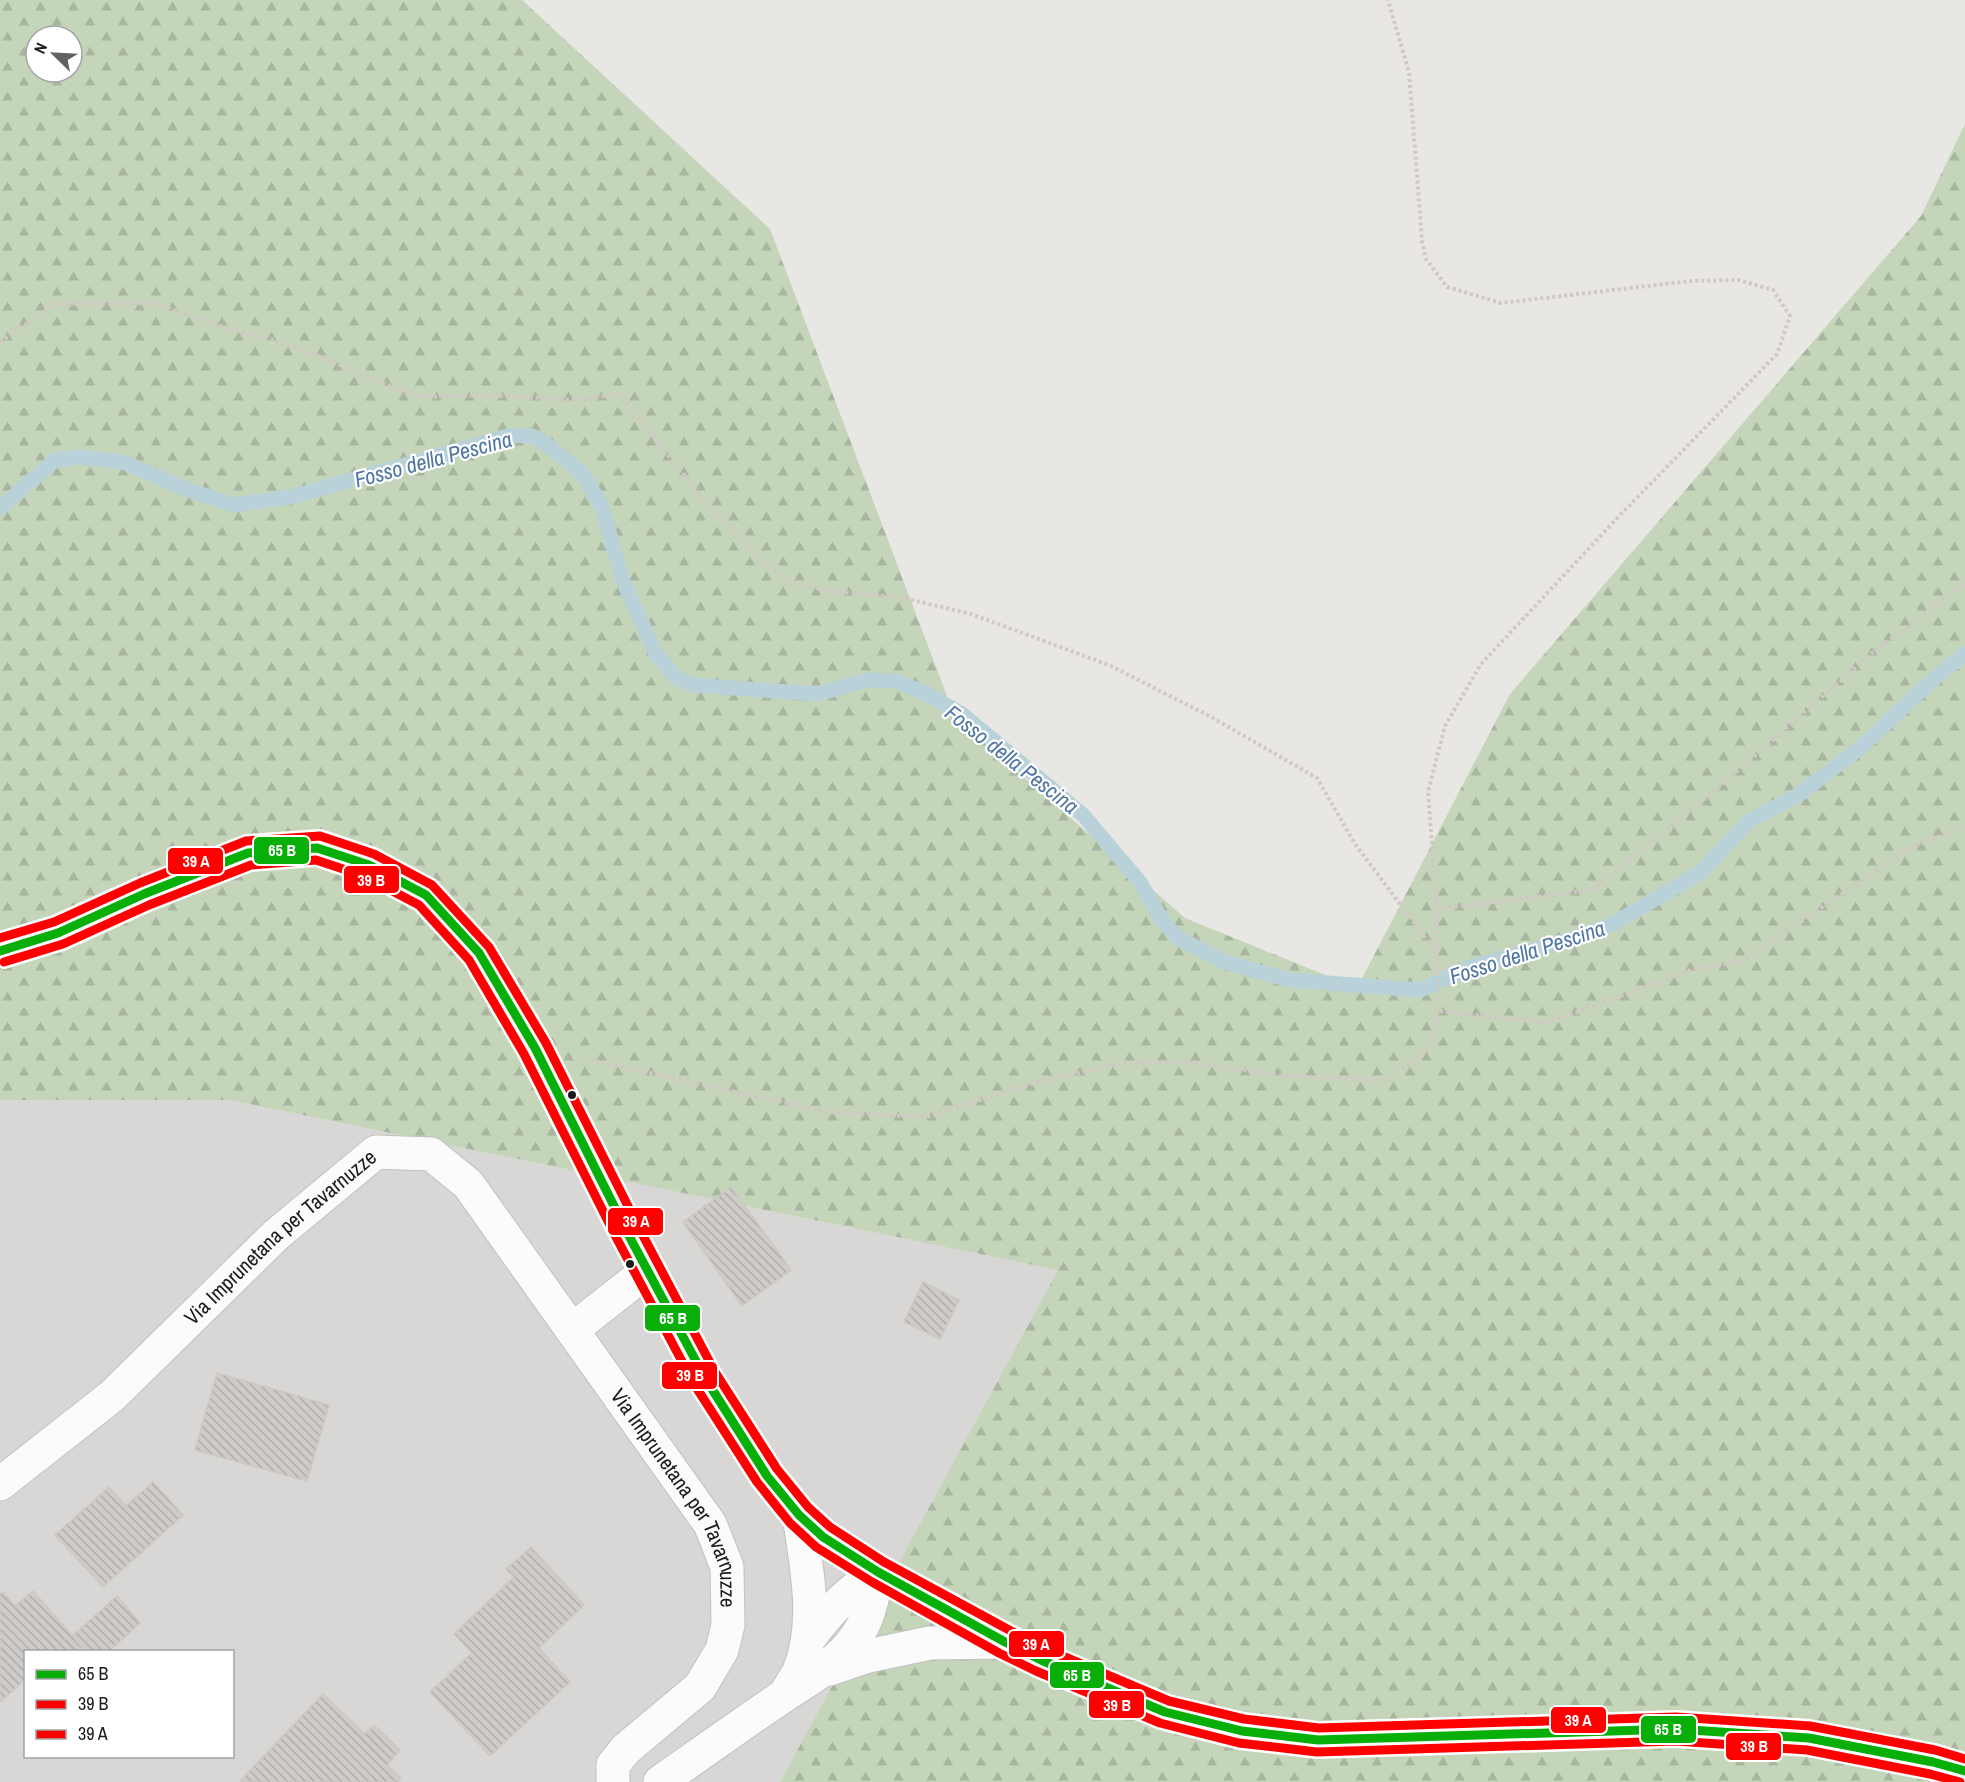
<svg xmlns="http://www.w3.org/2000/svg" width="1965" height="1782" font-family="'Archivo Narrow',sans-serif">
  <defs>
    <pattern id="forest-firs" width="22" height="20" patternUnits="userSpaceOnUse" patternTransform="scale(1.5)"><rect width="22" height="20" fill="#c4d5ba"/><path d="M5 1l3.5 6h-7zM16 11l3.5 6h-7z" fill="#a8b69f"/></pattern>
    <pattern id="building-back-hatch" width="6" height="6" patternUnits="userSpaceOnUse" patternTransform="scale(1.5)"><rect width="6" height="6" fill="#cecbc8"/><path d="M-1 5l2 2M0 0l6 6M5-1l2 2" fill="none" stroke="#b0aeab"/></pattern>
  </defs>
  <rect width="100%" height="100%" fill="#e9e7e3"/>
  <path fill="#d8d7d5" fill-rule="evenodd" d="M0 1100H230L1059 1270 780 1782H0ZM26 1652H232V1756H26Z"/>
  <path fill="url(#forest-firs)" fill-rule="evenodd" d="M0 0H522L770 229 955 717 1185 918 1357 988 1510 694 1921 216 1965 124V1782H780L1058 1270 230 1100H0ZM36 36H72V72H36Z"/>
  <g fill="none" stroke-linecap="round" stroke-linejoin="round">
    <path stroke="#b9d2da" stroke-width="15" d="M0 508 55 460 79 457 123 462 186 489 234 505 291 497 511 435 532 436 545 443 583 474 602 507 623 581 656 654 677 678 693 685 817 694 868 680 895 681 925 693 962 714 1083 815 1140 882 1162 920 1178 938 1225 962 1289 980 1420 990 1468 968 1565 941 1613 924 1701 872 1749 821 1801 793 1861 747 1926 686 1965 653"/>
  </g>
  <g fill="url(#building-back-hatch)" stroke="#ccc9c5" stroke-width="1.5">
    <path d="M731 1187 791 1270 742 1306 683 1222Z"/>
    <path d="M923 1282 959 1300 940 1339 904 1322Z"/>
    <path d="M217 1373 329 1405 307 1481 195 1450Z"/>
    <path d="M153 1482 183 1515 103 1587 55 1535 109 1487 126 1506Z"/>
    <path d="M531 1547 584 1605 539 1648 570 1682 490 1756 430 1692 472 1653 454 1634 514 1577 506 1569Z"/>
    <path d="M33 1591 85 1650 26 1652V1679L0 1702V1594L3 1592 15 1606Z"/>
    <path d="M117 1596 140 1623 108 1652H86L72 1636Z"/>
    <path d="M323 1694 365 1734 374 1725 400 1750 387 1765 401 1778 398 1782H242L241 1780Z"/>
  </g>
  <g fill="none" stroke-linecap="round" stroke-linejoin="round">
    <g stroke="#c2c1bf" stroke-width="35">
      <g id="minor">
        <path d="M572 1330 647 1271"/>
        <path id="s1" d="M0 1484 112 1396 276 1235 376 1152 431 1154 468 1184 710 1524 727 1567 728 1625 722 1650 700 1687 626 1749 613 1765V1782"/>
        <path d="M808 1640C830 1610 847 1592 878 1572"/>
        <path d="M830 1669 868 1656 930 1643 1005 1642"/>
        <path d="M785 1695C789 1687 795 1679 799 1671 819 1622 806 1565 799 1515"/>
        <path d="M660 1782C702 1753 743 1723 785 1695 811 1678 838 1663 856 1637 870 1618 873 1594 878 1572"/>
      </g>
    </g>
    <g stroke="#8f907d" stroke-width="35">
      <path id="secondary" d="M0 951 58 933 144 894 248 853 317 848 369 865 426 895 479 953 535 1048 628 1234 705 1378 767 1476 799 1515 823 1537 878 1572 1005 1642 1041 1660 1165 1712 1242 1731 1318 1740 1676 1729 1809 1738 1933 1762 1965 1771"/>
    </g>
    <g stroke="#d3c7c5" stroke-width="4" stroke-dasharray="3 3" stroke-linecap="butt">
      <path d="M0 342 56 304 154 303 229 329 274 340 332 361 379 382 420 397 483 395 577 400 620 394 710 508 740 536 761 561 793 583 830 591 904 598 971 614 1109 665 1215 719 1317 778 1355 844 1436 952"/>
      <path d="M1437 909 1592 890 1719 787 1872 653 1965 583"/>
      <path d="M1440 1011 1547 1023 1694 969 1741 962 1910 848 1965 827"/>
      <path d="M591 1060 828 1112 926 1117 1034 1083 1123 1063 1187 1062 1288 1076 1383 1080 1422 1056 1434 1032 1440 1011 1437 961V909L1428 792 1445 726 1481 664 1621 514 1777 354 1790 316 1773 290 1739 280 1691 281 1501 303 1447 287 1426 259 1422 241 1409 72 1388 0"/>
    </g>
    <use href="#minor" stroke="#fcfbfb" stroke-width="33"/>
    <use href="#secondary" stroke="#f1f1e9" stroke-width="33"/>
    <g stroke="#fff" stroke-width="14">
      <path id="bus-1" d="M0 951 58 933 144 894 248 853 317 848 369 865 426 895 479 953 535 1048 628 1234 705 1378 767 1476 799 1515 823 1537 878 1572 1005 1642 1041 1660 1165 1712 1242 1731 1318 1740 1676 1729 1809 1738 1933 1762 1965 1771"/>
    </g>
    <g stroke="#fff" stroke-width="14">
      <path id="bus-2" d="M4 962 63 944 149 905 251 865 316 860 364 876 419 905 469 960 524 1054 617 1239 694 1384 757 1482 790 1523 816 1547 872 1582 999 1653 1036 1671 1160 1723 1239 1743 1317 1752 1676 1741 1807 1750 1930 1774 1960 1782"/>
    </g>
    <g stroke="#fff" stroke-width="14">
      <path id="bus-3" d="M0 938 54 922 140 883 246 841 320 836 374 854 432 885 489 947 546 1043 639 1228 715 1372 777 1469 808 1507 830 1527 884 1562 1011 1631 1046 1649 1169 1701 1244 1719 1319 1728 1676 1717 1810 1726 1935 1750 1965 1759"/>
    </g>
    <use href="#bus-1" stroke="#09af09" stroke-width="9"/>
    <use href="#bus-2" stroke="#f00" stroke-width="9"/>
    <use href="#bus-3" stroke="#f00" stroke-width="9"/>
  </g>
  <g fill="#1b1b1b" stroke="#fff" stroke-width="2">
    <circle cx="572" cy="1095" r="5"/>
    <circle cx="630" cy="1264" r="5"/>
  </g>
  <g text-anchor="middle" stroke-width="4.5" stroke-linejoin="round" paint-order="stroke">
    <g font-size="21" fill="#1b1b1b" stroke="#fff">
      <text dy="7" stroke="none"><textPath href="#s1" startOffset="374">Via Imprunetana per Tavarnuzze</textPath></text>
      <text dy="7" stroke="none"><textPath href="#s1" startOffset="984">Via Imprunetana per Tavarnuzze</textPath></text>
    </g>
    <g font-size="22" font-style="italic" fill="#5176a1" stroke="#fff">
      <text transform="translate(433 459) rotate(-15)" y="8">Fosso della Pescina</text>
      <text transform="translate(1012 759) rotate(38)" y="8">Fosso della Pescina</text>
      <text transform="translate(1527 952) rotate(-18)" y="8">Fosso della Pescina</text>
    </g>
  </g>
  <g stroke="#fff" stroke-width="2">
    <rect x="253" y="836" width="57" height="29" rx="6" fill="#09af09"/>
    <rect x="167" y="847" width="57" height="28" rx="6" fill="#f00"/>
    <rect x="343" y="865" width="57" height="29" rx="6" fill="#f00"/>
    <rect x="607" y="1207" width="57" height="29" rx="6" fill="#f00"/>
    <rect x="644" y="1304" width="57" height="28" rx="6" fill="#09af09"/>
    <rect x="661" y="1361" width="57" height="29" rx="6" fill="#f00"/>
    <rect x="1008" y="1630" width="57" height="28" rx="6" fill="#f00"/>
    <rect x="1049" y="1661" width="56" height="28" rx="6" fill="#09af09"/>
    <rect x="1088" y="1690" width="57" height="29" rx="6" fill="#f00"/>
    <rect x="1550" y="1706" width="57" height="28" rx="6" fill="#f00"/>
    <rect x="1640" y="1715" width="57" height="29" rx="6" fill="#09af09"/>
    <rect x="1725" y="1732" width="57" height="29" rx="6" fill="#f00"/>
  </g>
  <g font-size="16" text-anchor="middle" font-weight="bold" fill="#fff">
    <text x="282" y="856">65 B</text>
    <text x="196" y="867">39 A</text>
    <text x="371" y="886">39 B</text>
    <text x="636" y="1227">39 A</text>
    <text x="673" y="1324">65 B</text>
    <text x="690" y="1381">39 B</text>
    <text x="1036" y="1650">39 A</text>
    <text x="1077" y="1681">65 B</text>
    <text x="1117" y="1711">39 B</text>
    <text x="1578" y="1726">39 A</text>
    <text x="1668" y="1735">65 B</text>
    <text x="1754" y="1752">39 B</text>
  </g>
  <rect x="24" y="1650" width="210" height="108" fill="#ffffff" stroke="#a4a4a4" stroke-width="1.5"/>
  <rect x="36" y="1670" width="30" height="9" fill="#09af09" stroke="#a4a4a4" stroke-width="1.5"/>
  <text x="78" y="1680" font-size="18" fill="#1b1b1b">65 B</text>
  <rect x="36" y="1700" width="30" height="9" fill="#ff0000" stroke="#a4a4a4" stroke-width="1.5"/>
  <text x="78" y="1710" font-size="18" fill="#1b1b1b">39 B</text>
  <rect x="36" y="1730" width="30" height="9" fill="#ff0000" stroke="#a4a4a4" stroke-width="1.5"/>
  <text x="78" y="1740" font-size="18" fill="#1b1b1b">39 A</text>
  <g transform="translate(54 54) rotate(294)"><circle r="28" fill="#ffffff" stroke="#a4a4a4" stroke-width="1.5"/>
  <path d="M0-4.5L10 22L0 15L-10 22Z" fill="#636261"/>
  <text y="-9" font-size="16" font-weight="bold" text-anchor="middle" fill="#1b1b1b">N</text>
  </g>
</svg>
